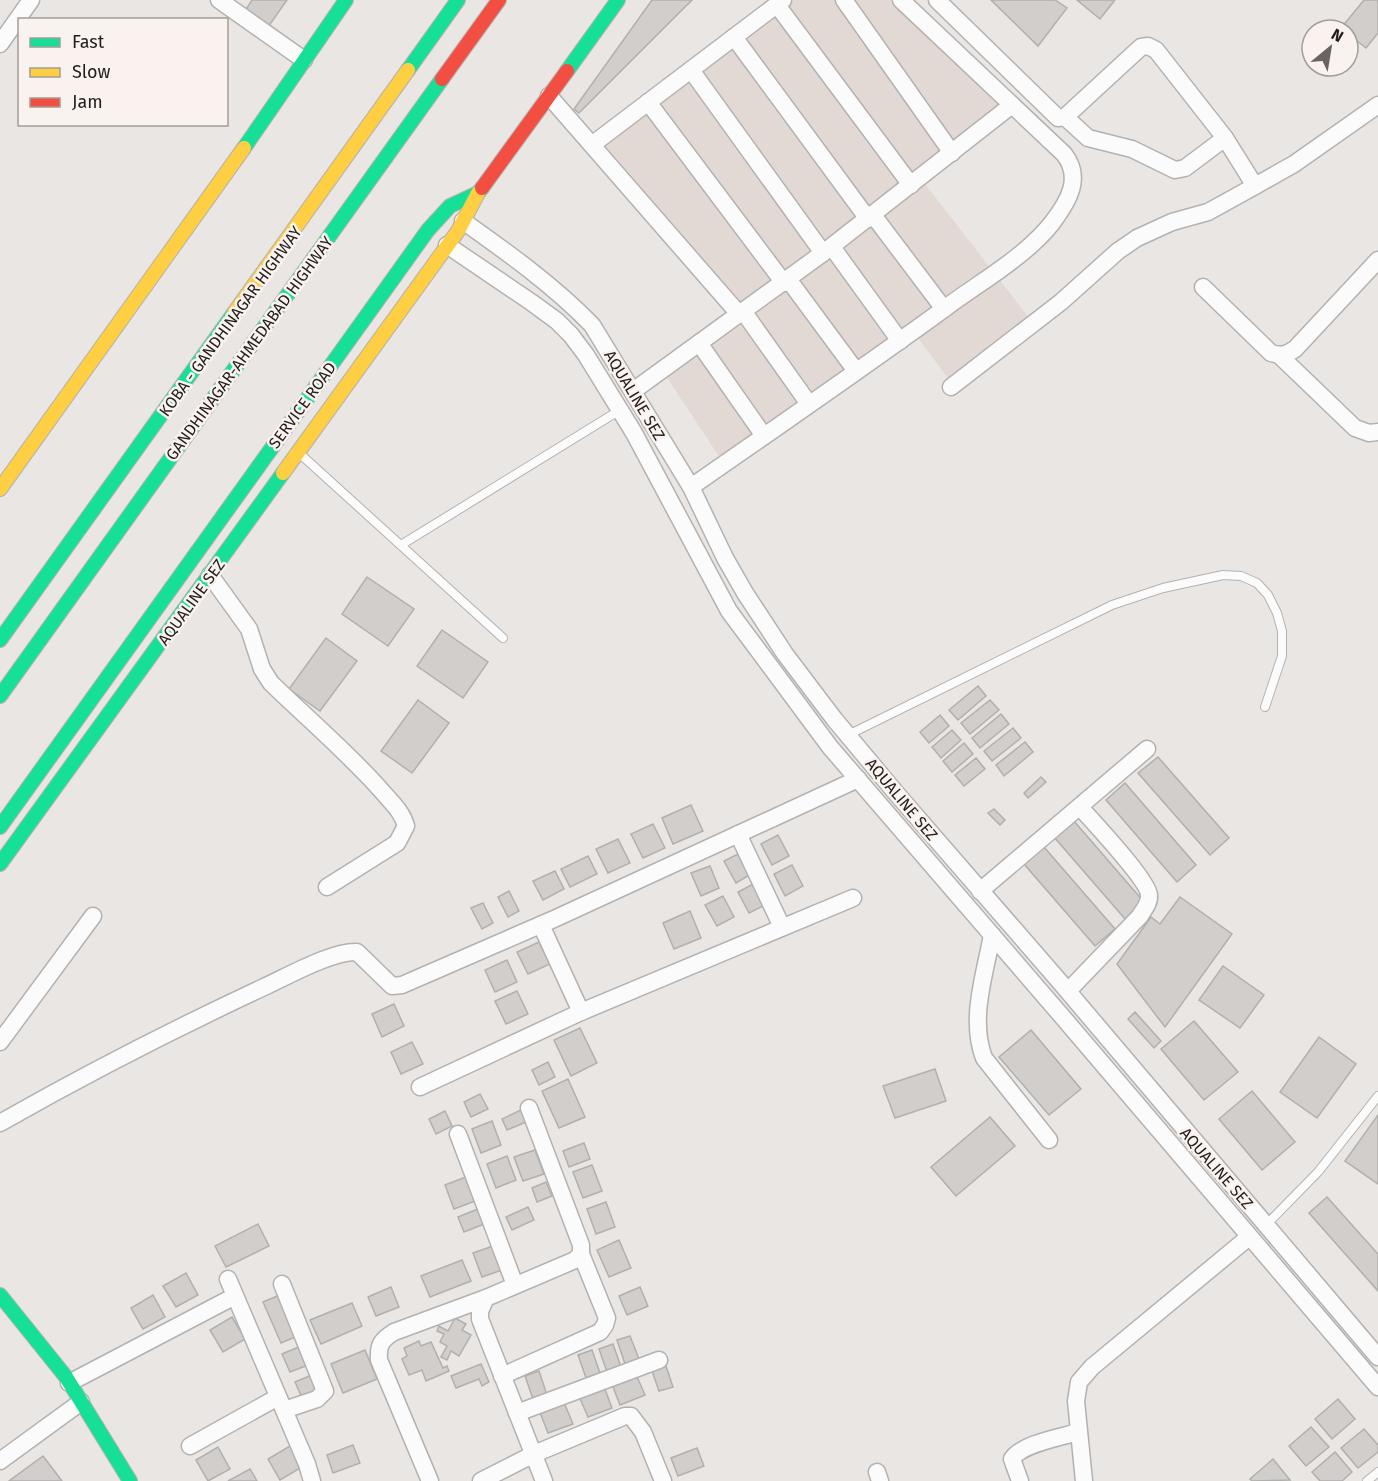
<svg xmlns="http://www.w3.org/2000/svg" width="1378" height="1481" font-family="'Fira Sans',sans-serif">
  <rect width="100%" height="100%" fill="#e9e6e4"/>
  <path fill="#e3d9d4" d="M794 0H890L1005 111 915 171 1030 319 950 381 910 327 724 464 666 376 750 312 603 143Z"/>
  <g fill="#d1cecc" stroke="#b2b0ae" stroke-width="1.5">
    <path d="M252 0H287L268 27 245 11Z"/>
    <path d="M652 0H692L579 113 574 109Z"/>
    <path d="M991 0H1055L1067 8 1038 46Z"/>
    <path d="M1077 0H1115L1100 19Z"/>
    <path d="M1364 0H1378V33L1366 48 1348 34V30L1341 28Z"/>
    <path d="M367 577 414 609 388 646 342 614Z"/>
    <path d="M442 630 488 662 463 698 417 666Z"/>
    <path d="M326 638 357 661 320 711 289 689Z"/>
    <path d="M978 686 986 696 958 720 949 710Z"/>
    <path d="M418 700 449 723 412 773 381 751Z"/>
    <path d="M990 700 999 710 970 734 961 723Z"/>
    <path d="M1001 714 1009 724 980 748 972 738Z"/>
    <path d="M940 715 949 726 929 743 920 732Z"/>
    <path d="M1013 728 1021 738 992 761 984 751Z"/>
    <path d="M952 730 961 740 941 758 932 747Z"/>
    <path d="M1025 742 1033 752 1004 776 996 765Z"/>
    <path d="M964 743 973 754 952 772 943 761Z"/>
    <path d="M1158 757 1229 838 1210 855 1138 773Z"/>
    <path d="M976 758 985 769 964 786 955 775Z"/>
    <path d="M1041 777 1046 782 1028 798 1024 793Z"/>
    <path d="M1125 783 1196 865 1177 882 1106 800Z"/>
    <path d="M691 805 703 831 673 844 662 818Z"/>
    <path d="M994 809 1005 820 1000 825 988 813Z"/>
    <path d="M1073 820 1144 902 1125 919 1054 837Z"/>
    <path d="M653 824 665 848 643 858 631 834Z"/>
    <path d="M778 835 789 856 772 865 761 844Z"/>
    <path d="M618 839 630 863 608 873 596 849Z"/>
    <path d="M1044 847 1115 929 1095 946 1024 864Z"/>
    <path d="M742 852 753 873 736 883 724 861Z"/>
    <path d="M588 856 597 874 570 887 561 869Z"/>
    <path d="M792 865 803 886 785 896 774 874Z"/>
    <path d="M710 866 719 888 701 896 691 873Z"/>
    <path d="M555 871 564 889 543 900 533 881Z"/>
    <path d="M755 883 767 904 749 913 738 892Z"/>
    <path d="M509 891 519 911 508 917 498 897Z"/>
    <path d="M723 896 734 917 717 926 705 905Z"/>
    <path d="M1180 897 1232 934 1165 1027 1117 964 1151 917 1160 924Z"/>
    <path d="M483 903 493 923 482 929 471 908Z"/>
    <path d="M690 911 701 938 674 949 663 923Z"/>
    <path d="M539 942 550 964 528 974 517 952Z"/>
    <path d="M507 960 517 982 495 992 485 970Z"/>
    <path d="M1223 966 1264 995 1240 1028 1199 1000Z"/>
    <path d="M517 991 528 1014 506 1024 495 1001Z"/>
    <path d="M394 1004 404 1026 382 1037 372 1014Z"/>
    <path d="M1135 1012 1161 1041 1154 1048 1128 1019Z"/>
    <path d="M1194 1021 1238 1072 1204 1100 1161 1049Z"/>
    <path d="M580 1028 597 1063 571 1076 554 1040Z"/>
    <path d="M1031 1030 1081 1089 1049 1115 999 1057Z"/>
    <path d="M1319 1037 1356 1064 1317 1118 1280 1092Z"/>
    <path d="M412 1042 423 1064 401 1074 391 1052Z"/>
    <path d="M548 1062 555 1077 539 1085 532 1070Z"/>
    <path d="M935 1069 946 1101 895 1118 883 1086Z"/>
    <path d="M568 1079 585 1117 559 1128 542 1091Z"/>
    <path d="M1252 1091 1295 1142 1262 1170 1219 1119Z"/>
    <path d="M480 1094 488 1109 471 1117 464 1102Z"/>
    <path d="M521 1110 526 1122 507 1130 502 1119Z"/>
    <path d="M445 1111 452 1126 436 1134 429 1119Z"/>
    <path d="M1378 1115V1184L1345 1161Z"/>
    <path d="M990 1117 1015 1146 956 1196 931 1167Z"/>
    <path d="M492 1121 501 1145 481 1153 472 1129Z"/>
    <path d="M584 1143 590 1159 569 1167 563 1151Z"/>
    <path d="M535 1150 544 1174 523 1181 514 1157Z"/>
    <path d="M507 1156 516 1180 496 1188 487 1164Z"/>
    <path d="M592 1165 602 1191 583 1198 573 1172Z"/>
    <path d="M466 1177 475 1201 454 1209 445 1185Z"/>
    <path d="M546 1182 552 1196 537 1202 532 1188Z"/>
    <path d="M1327 1197 1378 1254V1291L1309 1213Z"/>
    <path d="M606 1202 615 1227 596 1234 587 1209Z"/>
    <path d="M528 1207 534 1220 512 1230 506 1217Z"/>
    <path d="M478 1209 484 1224 464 1232 458 1217Z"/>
    <path d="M258 1224 269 1246 226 1267 215 1246Z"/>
    <path d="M619 1240 631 1268 609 1277 597 1250Z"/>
    <path d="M493 1246 502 1270 482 1277 473 1253Z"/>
    <path d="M462 1260 471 1281 430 1297 421 1276Z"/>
    <path d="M186 1273 198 1295 176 1307 163 1286Z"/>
    <path d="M391 1287 399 1307 376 1316 368 1297Z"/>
    <path d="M640 1287 648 1306 627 1315 619 1296Z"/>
    <path d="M282 1294 300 1335 281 1343 263 1302Z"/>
    <path d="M153 1295 165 1317 143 1329 131 1308Z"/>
    <path d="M352 1303 362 1326 321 1344 310 1320Z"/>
    <path d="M232 1317 245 1339 223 1352 210 1330Z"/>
    <path d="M455 1318 466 1324 462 1330 471 1335 459 1356 451 1351 447 1360 441 1357 447 1346 440 1342 444 1334 437 1331 439 1326 448 1331Z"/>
    <path d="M630 1336 639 1359 625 1364 617 1340Z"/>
    <path d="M419 1341 421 1346 431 1342 443 1368 447 1366 449 1371 426 1381 422 1370 409 1375 402 1359 407 1356 404 1348Z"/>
    <path d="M613 1344 621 1367 607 1372 599 1349Z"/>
    <path d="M301 1346 308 1365 290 1372 282 1354Z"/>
    <path d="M365 1350 377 1379 343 1393 331 1364Z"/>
    <path d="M592 1350 600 1373 586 1378 578 1355Z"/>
    <path d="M665 1363 673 1387 659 1391 651 1368Z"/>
    <path d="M481 1364 489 1382 482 1386 479 1379 456 1388 451 1376Z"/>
    <path d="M539 1371 547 1395 533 1399 525 1376Z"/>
    <path d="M635 1372 645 1395 620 1405 611 1382Z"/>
    <path d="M314 1374 321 1393 303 1400 295 1382Z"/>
    <path d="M603 1384 612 1408 588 1417 578 1394Z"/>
    <path d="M1338 1399 1355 1419 1332 1439 1315 1419Z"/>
    <path d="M563 1400 573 1424 548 1433 539 1410Z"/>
    <path d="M1311 1427 1329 1447 1306 1466 1289 1446Z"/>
    <path d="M1364 1429 1378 1445V1452L1358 1468 1341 1448Z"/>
    <path d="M353 1445 360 1463 333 1473 327 1455Z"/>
    <path d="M290 1446 302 1467 280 1480 268 1459Z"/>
    <path d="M218 1447 230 1469 208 1481 196 1460Z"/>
    <path d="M697 1448 704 1466 678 1476 671 1458Z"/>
    <path d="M1335 1452 1352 1472 1342 1481H1320L1312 1472Z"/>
    <path d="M43 1456 62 1481H9Z"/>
    <path d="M1273 1459 1290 1480 1252 1481 1250 1479Z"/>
    <path d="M250 1469 257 1481H228Z"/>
  </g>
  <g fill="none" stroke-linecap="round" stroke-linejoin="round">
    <g stroke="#b4b2b0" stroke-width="10">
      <g id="lane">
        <path d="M298 452 503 638"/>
        <path d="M401 545 620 410"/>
        <path d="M848 735 1112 605 1163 588 1223 575 1241 576 1257 583 1268 595 1277 613 1282 631V656L1265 707"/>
        <path d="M1266 1225 1318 1172 1378 1096"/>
        <path d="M1367 1481 1378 1472"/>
      </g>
    </g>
    <g stroke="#b4b2b0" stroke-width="19">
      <g id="street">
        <path d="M219 0 304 60"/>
        <path d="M844 0 952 153"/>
        <path d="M937 0 1058 118 1065 117 1141 47 1148 46 1156 50 1225 138 1255 186 1294 164 1378 105"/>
        <path d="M777 5 911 185"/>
        <path d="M734 37 868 219"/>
        <path d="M0 44 31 0"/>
        <path d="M691 70 823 253"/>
        <path d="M549 96 739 314"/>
        <path d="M648 102 784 283"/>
        <path d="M1065 117 1088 138 1132 149 1175 170 1185 168 1225 138"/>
        <path d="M593 144 783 0"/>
        <path d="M873 215 944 309"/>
        <path d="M463 221C508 253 553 285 592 325L691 487 725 558 745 593 785 654 835 720 896 793 1060 982 1378 1357"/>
        <path d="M447 245 531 302 557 321 571 335 586 355 634 433 729 611 830 747 1066 1021 1378 1387"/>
        <path d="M832 247 900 341"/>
        <path d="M788 279 856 371"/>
        <path d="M1203 287 1271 353C1281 356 1286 355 1295 349L1378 260"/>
        <path d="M743 311 809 404"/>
        <path d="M699 343 764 436"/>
        <path d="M1279 355 1355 428 1369 433 1378 432"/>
        <path d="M951 387 1061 302 1118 251 1137 238 1172 222 1208 212 1255 186"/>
        <path d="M633 391 823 253 1012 105"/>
        <path d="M691 487C777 427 863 368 948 306 982 281 1026 256 1052 223 1068 202 1083 178 1064 154L901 0"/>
        <path d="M210 575 249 629 262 669 271 683C308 719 346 751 380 789 390 801 402 811 406 826L397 843 327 887"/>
        <path d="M738 834 782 927"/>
        <path d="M980 891 1147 749"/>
        <path d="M541 925 581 1012 853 898"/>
        <path d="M992 935C985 974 969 1019 984 1058L1049 1140"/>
        <path d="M1068 991 1140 916C1144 909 1150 903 1149 895 1148 880 1093 822 1080 807"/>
        <path d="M0 1042 93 916"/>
        <path d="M420 1087 581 1012"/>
        <path d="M529 1108 581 1245V1254L575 1260 486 1298 480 1311V1319L544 1481"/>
        <path d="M0 1123C86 1074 174 1029 264 987 288 976 332 951 357 952L392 986 402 985 554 919 858 779"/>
        <path d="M458 1134 515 1285"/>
        <path d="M228 1279 307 1464 312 1481"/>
        <path d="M282 1284 325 1391 317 1399 284 1410"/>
        <path d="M502 1376 600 1332 605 1325 607 1318 581 1254"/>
        <path d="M69 1383 235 1296"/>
        <path d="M517 1413 659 1360"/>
        <path d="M190 1446 278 1397"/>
        <path d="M0 1461 81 1402"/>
        <path d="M877 1472 880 1481"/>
        <path d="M430 1481 379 1360C378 1345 381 1340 394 1332L486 1298"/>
        <path d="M481 1481 534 1454 625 1416H631L643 1432 663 1481"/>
        <path d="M1020 1481 1012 1459C1021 1444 1061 1437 1078 1432"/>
        <path d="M1084 1481 1076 1401 1079 1382 1092 1367 1249 1237"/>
      </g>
    </g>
    <g stroke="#b4b2b0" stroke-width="16">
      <g id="fast">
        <path d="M408 70 458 0"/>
        <path d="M567 71 618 0"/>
        <path d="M244 148 346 0"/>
        <path d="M0 640 234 313"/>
        <path d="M0 696 442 79"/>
        <path d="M0 827 428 230 450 206 478 193 482 188"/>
        <path d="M0 864 283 473"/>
        <path d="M0 1295 66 1377 130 1481"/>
      </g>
    </g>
    <g stroke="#b4b2b0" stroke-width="16">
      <g id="slow">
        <path d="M234 313 408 70"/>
        <path d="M283 473 458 231 478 193"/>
        <path d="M0 489 244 148"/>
      </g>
    </g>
    <g stroke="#b4b2b0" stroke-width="16">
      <g id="jam">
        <path d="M442 79 499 0"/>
        <path d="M482 188 567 71"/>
      </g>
    </g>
    <use href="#lane" stroke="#fcfbfb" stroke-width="8"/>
    <use href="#street" stroke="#fcfbfb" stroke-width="16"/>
    <use href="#fast" stroke="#16e098" stroke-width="14"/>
    <use href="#slow" stroke="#ffcf43" stroke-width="14"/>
    <use href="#jam" stroke="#f24e42" stroke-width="14"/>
  </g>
  <g text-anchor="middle" stroke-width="5" stroke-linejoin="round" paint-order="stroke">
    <g font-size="16" fill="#211e1d" stroke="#faf2ee">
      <text transform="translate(230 321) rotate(-54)" y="6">KOBA - GANDHINAGAR HIGHWAY</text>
      <text transform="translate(249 348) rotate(-54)" y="6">GANDHINAGAR-AHMEDABAD HIGHWAY</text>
      <text transform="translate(635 395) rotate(59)" y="6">AQUALINE SEZ</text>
      <text transform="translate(302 405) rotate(-54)" y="6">SERVICE ROAD</text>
      <text transform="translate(191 602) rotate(-54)" y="6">AQUALINE SEZ</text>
      <text transform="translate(902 799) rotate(50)" y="6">AQUALINE SEZ</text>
      <text transform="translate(1217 1168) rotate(49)" y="6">AQUALINE SEZ</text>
    </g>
  </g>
  <rect x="18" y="18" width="210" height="108" fill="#faf2ee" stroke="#a39d9a" stroke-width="1.5"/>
  <rect x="30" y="38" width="30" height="9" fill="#16e098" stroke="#a39d9a" stroke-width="1.5"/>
  <text x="72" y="48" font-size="18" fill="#211e1d">Fast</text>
  <rect x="30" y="68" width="30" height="9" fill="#ffcf43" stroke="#a39d9a" stroke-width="1.5"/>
  <text x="72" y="78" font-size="18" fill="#211e1d">Slow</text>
  <rect x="30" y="98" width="30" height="9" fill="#f24e42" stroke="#a39d9a" stroke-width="1.5"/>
  <text x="72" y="108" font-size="18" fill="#211e1d">Jam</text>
  <g transform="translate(1330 48) rotate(30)"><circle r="28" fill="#faf2ee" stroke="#a39d9a" stroke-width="1.5"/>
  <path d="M0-4.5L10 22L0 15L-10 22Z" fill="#676463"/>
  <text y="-9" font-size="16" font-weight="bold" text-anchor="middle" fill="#211e1d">N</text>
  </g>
</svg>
